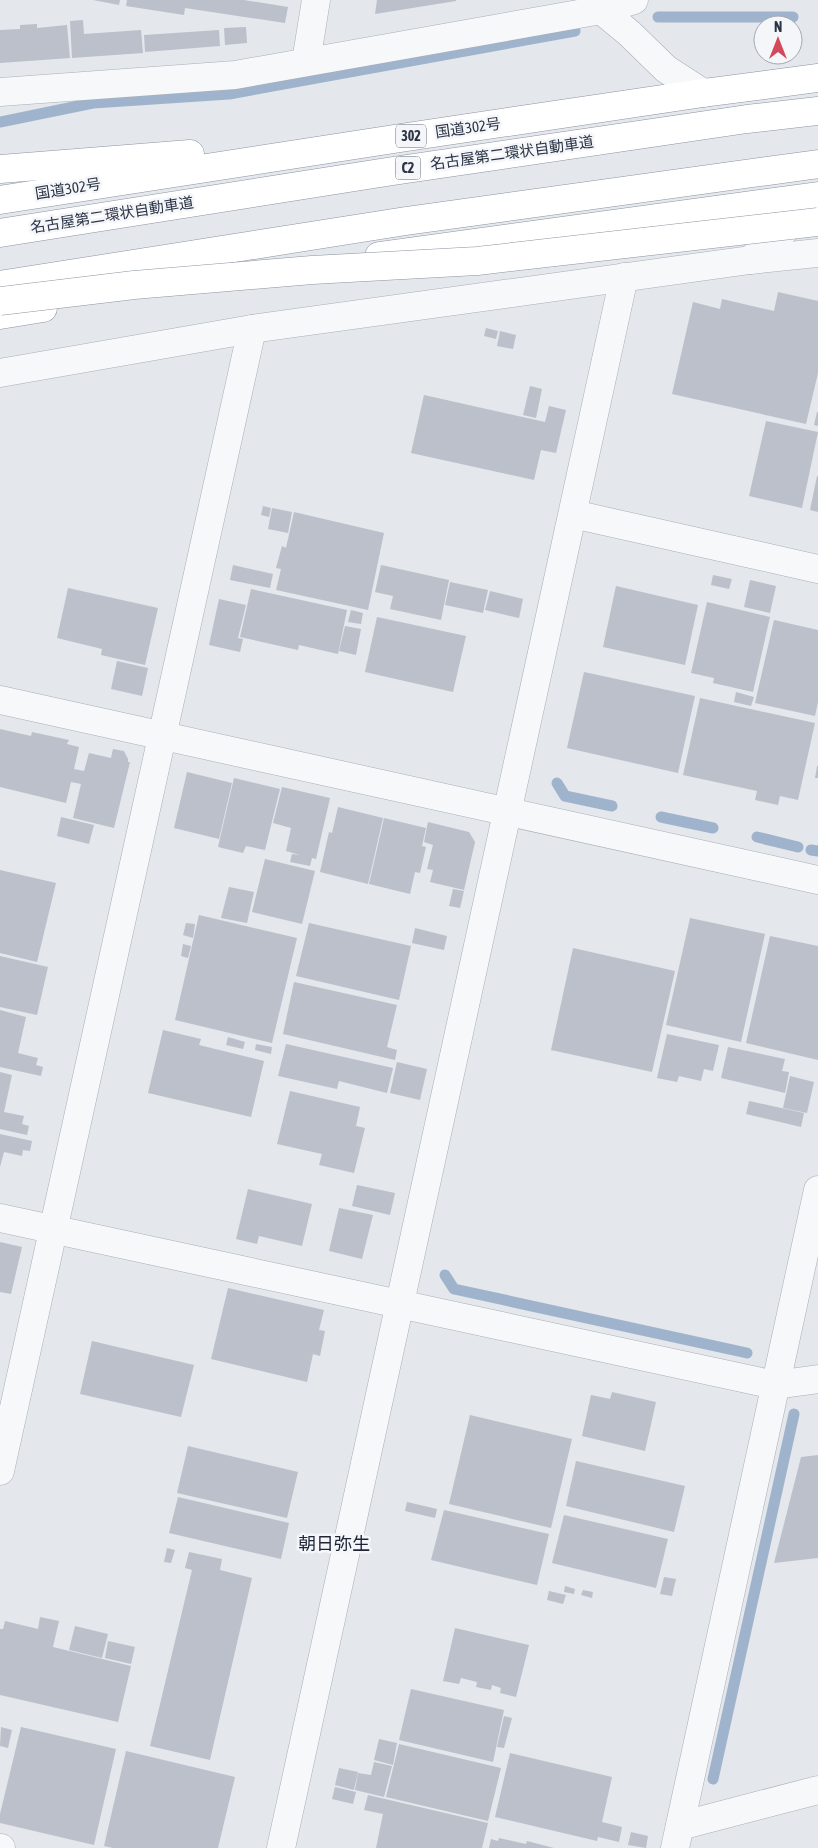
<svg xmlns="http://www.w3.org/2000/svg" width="818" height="1848" font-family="'Asap Condensed','Noto Sans JP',sans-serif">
  <rect width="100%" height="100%" fill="#e4e7ec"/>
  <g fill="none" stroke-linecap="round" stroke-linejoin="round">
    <g stroke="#9fb4cc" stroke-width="11">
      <path d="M658 17H793"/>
      <path d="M0 122 93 103 229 94 575 31"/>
      <path d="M557 783 565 796 612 806"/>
      <path d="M661 817 713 828"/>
      <path d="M757 837 798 847"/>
      <path d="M811 850 818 851"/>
      <path d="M445 1275 454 1289 747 1353"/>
      <path d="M713 1779 794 1414"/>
    </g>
  </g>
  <g fill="#bbc0ca">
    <path d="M93 0H120L119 5Z"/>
    <path d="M127 0H244L288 7 285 23 185 8 184 15 126 6Z"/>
    <path d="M377 0H456V1L375 14Z"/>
    <path d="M83 20 84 34 141 30 143 53 72 58 70 21Z"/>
    <path d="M37 24V28L67 25 70 58 0 63V30L20 29V25Z"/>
    <path d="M246 27 247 43 225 45 224 28Z"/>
    <path d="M219 30 220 46 145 52 144 35Z"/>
    <path d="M778 292 818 301V373L806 424 672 394 693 302 720 309 722 299 774 311Z"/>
    <path d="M486 328 498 331 496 339 484 336Z"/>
    <path d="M500 331 516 335 513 349 497 346Z"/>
    <path d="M530 386 542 389 536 418 523 415Z"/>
    <path d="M424 395 545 422 549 406 566 410 556 453 541 450 534 480 411 453Z"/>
    <path d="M817 412H818V426L814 425Z"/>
    <path d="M766 421 818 432 802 508 749 496Z"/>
    <path d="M817 476H818V512L810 510Z"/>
    <path d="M263 506 271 508 269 517 261 515Z"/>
    <path d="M272 508 292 512 288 533 268 529Z"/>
    <path d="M294 512 384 533 368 610 276 590 281 569 276 568 282 546 286 548Z"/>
    <path d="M233 565 273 574 270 588 230 580Z"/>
    <path d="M381 565 449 580 441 620 390 609 393 596 375 592Z"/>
    <path d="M713 575 732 579 729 589 711 585Z"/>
    <path d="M750 580 776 586 770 613 744 607Z"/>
    <path d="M450 582 488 590 483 613 445 605Z"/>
    <path d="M616 586 698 605 685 665 603 647Z"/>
    <path d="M68 588 158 608 145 665 101 655 102 649 57 638Z"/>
    <path d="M251 589 347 610 338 654 299 645 298 650 240 637Z"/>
    <path d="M490 591 523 599 519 618 485 610Z"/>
    <path d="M219 599 246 605 238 638 243 639 240 652 209 645Z"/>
    <path d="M707 602 770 617 753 692 713 683 714 678 691 673Z"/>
    <path d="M351 610 363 613 361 624 348 622Z"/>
    <path d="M377 617 466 636 453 692 365 672Z"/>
    <path d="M774 620 818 630V702L815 716 755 703Z"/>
    <path d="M345 626 361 629 356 655 339 651Z"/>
    <path d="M117 661 148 668 142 696 111 689Z"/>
    <path d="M584 672 695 696 678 773 567 748Z"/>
    <path d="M736 692 754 697 751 706 734 702Z"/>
    <path d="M700 698 815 723 798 800 780 796 778 805 755 800 757 791 683 775Z"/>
    <path d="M0 729 31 736 32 732 69 740 67 744 79 747 74 769 84 771 89 753 111 758 113 749 124 751 128 759V762H130L114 828 73 818 81 784 71 782 66 803 0 787Z"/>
    <path d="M817 766H818V778H815Z"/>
    <path d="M187 772 232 783 219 839 174 828Z"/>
    <path d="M234 778 280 789 265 850 246 846 243 853 218 847Z"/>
    <path d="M282 787 330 798 316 859 312 858 310 866 290 862 292 854 300 855 286 851 291 828 273 823Z"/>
    <path d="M338 807 383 818 368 884 320 872 329 832 332 833Z"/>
    <path d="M61 817 94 825 89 844 57 836Z"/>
    <path d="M384 818 426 828 422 846 426 847 420 873 415 872 410 894 369 884Z"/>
    <path d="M428 822 469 832 475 842 464 890 430 882 433 870 427 869 433 845 424 842Z"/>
    <path d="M265 859 315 871 302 924 252 912Z"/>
    <path d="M0 870 56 883 37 962 0 953Z"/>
    <path d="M229 887 254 892 247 923 221 918Z"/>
    <path d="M453 889 464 891 460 908 449 906Z"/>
    <path d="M199 915 297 938 272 1043 175 1020Z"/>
    <path d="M690 918 765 934 741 1042 666 1025Z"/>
    <path d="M186 923 195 924 193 938 183 935Z"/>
    <path d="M309 923 411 946 399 1000 296 976Z"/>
    <path d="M415 928 447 936 444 950 412 943Z"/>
    <path d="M770 936 818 946V1060L746 1043Z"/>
    <path d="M183 944 191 946 188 958 181 956Z"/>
    <path d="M573 948 675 971 652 1072 551 1050Z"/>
    <path d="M0 956 48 967 37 1015 0 1007Z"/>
    <path d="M294 982 397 1005 387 1047 397 1050 395 1060 283 1034Z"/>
    <path d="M0 1010 26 1017 18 1053 38 1058 36 1065 43 1067 41 1076 0 1067Z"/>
    <path d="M163 1030 201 1039 199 1045 264 1061 251 1117 148 1093Z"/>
    <path d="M667 1034 719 1045 713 1071 704 1069 701 1081 679 1076 677 1082 657 1078Z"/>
    <path d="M228 1037 245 1042 243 1049 226 1045Z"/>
    <path d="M256 1044 272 1047 271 1054 255 1050Z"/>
    <path d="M286 1044 393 1068 387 1093 339 1081 337 1089 278 1076Z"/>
    <path d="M728 1047 785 1059 782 1071 789 1072 785 1093 721 1078Z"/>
    <path d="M397 1062 427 1069 420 1100 390 1093Z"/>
    <path d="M0 1072 12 1075 4 1112 24 1116 22 1124 29 1126 27 1135 0 1129Z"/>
    <path d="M790 1076 814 1082 807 1113 783 1108Z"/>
    <path d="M290 1091 360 1107 356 1126 365 1128 354 1173 319 1165 322 1154 277 1144Z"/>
    <path d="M749 1101 804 1113 801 1127 746 1114Z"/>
    <path d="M0 1134 32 1141 30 1151 23 1150 22 1156 4 1152 0 1167Z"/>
    <path d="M357 1185 395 1193 390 1215 352 1206Z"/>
    <path d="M248 1189 312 1204 302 1246 259 1236 257 1244 236 1239Z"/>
    <path d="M339 1208 373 1215 362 1259 329 1251Z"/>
    <path d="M0 1242 22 1247 11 1294 0 1292Z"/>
    <path d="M228 1288 324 1310 319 1330 325 1331 320 1356 313 1354 307 1382 211 1359Z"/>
    <path d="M92 1341 194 1365 181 1417 80 1394Z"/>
    <path d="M612 1392 656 1402 645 1451 582 1436 591 1395 610 1399Z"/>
    <path d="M470 1415 572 1439 551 1528 449 1504Z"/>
    <path d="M188 1446 298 1472 287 1518 177 1493Z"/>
    <path d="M818 1455V1558L774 1563 801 1457Z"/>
    <path d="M576 1461 685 1486 674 1532 566 1506Z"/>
    <path d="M178 1497 289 1523 281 1559 169 1533Z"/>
    <path d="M407 1502 437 1509 435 1518 405 1511Z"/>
    <path d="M444 1510 549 1534 537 1585 431 1560Z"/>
    <path d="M564 1515 668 1539 656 1588 552 1563Z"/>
    <path d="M167 1548 175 1550 171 1563 164 1562Z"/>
    <path d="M189 1552 222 1559 220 1570 252 1578 210 1760 150 1746 192 1570 185 1568Z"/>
    <path d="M664 1577 676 1579 672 1596 660 1594Z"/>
    <path d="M565 1586 575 1589 574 1594 564 1592Z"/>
    <path d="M583 1590 593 1592 592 1598 581 1595Z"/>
    <path d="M549 1591 566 1595 563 1604 547 1600Z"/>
    <path d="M40 1617 59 1621 53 1647 131 1666 118 1722 0 1695V1629H3L5 1621 38 1629Z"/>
    <path d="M75 1626 108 1634 102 1658 69 1650Z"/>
    <path d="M455 1628 529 1645 516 1697 500 1693 501 1688 492 1685 491 1690 476 1687 477 1682 461 1678 459 1684 443 1681Z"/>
    <path d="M108 1641 135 1647 131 1664 105 1658Z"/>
    <path d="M411 1689 504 1710 493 1762 399 1740Z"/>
    <path d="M504 1716 512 1718 504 1748 497 1747Z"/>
    <path d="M1 1727 12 1730 8 1748 0 1746Z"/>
    <path d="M21 1727 116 1749 94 1845 0 1823V1814Z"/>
    <path d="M379 1739 397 1743 393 1765 374 1760Z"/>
    <path d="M399 1744 501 1768 488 1821 386 1797Z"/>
    <path d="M126 1751 235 1777 218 1848H113L104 1846Z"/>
    <path d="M510 1753 612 1777 602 1822 622 1827 619 1842 598 1837 597 1841 495 1817Z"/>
    <path d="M374 1762 392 1766 384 1797 355 1790 358 1773 371 1775Z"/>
    <path d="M339 1768 358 1772 354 1790 335 1785Z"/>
    <path d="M335 1787 356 1792 353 1804 332 1799Z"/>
    <path d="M368 1795 488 1823 482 1848H376L383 1814 364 1810Z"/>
    <path d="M631 1832 648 1836 646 1848 628 1845Z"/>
    <path d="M499 1838 526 1844 527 1841 554 1848H489L491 1839 498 1841Z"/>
  </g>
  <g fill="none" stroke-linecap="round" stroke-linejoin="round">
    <g stroke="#a9aeb7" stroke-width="29">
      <g id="minor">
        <path d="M601 10 634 0"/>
        <path d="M306 62 316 0"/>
        <path d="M0 92 235 75 601 10 629 33 666 69 703 93"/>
        <path d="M750 260 818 253"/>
        <path d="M0 373 252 329 750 260 800 217"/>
        <path d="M573 514 818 569"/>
        <path d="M0 700 818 880"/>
        <path d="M0 1218 775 1385 818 1379"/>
        <path d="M0 1471 252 329"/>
        <path d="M680 1826 818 1790"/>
        <path d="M0 1848H1"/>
        <path d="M281 1848 624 277"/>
        <path d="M675 1848 818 1190"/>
      </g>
    </g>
    <g stroke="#8b94a3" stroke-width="29">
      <g id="highway">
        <path d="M0 169 190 154"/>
        <path d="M0 200 407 137 703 93 818 78"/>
        <path d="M0 233 393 171 747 119 818 111"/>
        <path d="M379 256 818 196"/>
        <path d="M0 285 406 221 818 164"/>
        <path d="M0 315 43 308"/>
      </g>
    </g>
    <use href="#minor" stroke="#f7f8fa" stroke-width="28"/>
    <use href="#highway" stroke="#fff" stroke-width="28"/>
    <g stroke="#8b94a3" stroke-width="29" stroke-linecap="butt">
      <path id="highway-bridge" d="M0 301 134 285 312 270 477 261 818 222"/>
    </g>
    <use href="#highway-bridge" stroke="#fff" stroke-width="28"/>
  </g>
  <g text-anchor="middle" stroke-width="5" stroke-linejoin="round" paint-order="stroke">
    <g fill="#f4f6f9" stroke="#676e7b" stroke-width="1">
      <rect x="396" y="124.5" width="30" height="23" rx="4"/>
      <rect x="395.5" y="156.5" width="25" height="23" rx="4"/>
    </g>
    <g font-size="14" font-weight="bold" fill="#2b3445">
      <text x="411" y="141">302</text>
      <text x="408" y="173">C2</text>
    </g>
    <g font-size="15" fill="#2b3445" stroke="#f4f6f9">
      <text transform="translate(468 128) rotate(-8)" y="5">国道302号</text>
      <text transform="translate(512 153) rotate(-8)" y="5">名古屋第二環状自動車道</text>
      <text transform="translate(68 189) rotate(-9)" y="5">国道302号</text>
      <text transform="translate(112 215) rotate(-9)" y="5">名古屋第二環状自動車道</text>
    </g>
    <g font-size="18" fill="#1d2536" stroke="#f4f6f9">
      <text x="334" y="1550">朝日弥生</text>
    </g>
  </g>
  <g transform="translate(778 40)"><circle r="24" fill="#f4f6f9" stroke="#a4a8b1"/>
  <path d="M0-4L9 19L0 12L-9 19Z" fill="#d1495b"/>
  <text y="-8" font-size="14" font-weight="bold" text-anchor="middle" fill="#2b3445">N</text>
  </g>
</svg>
